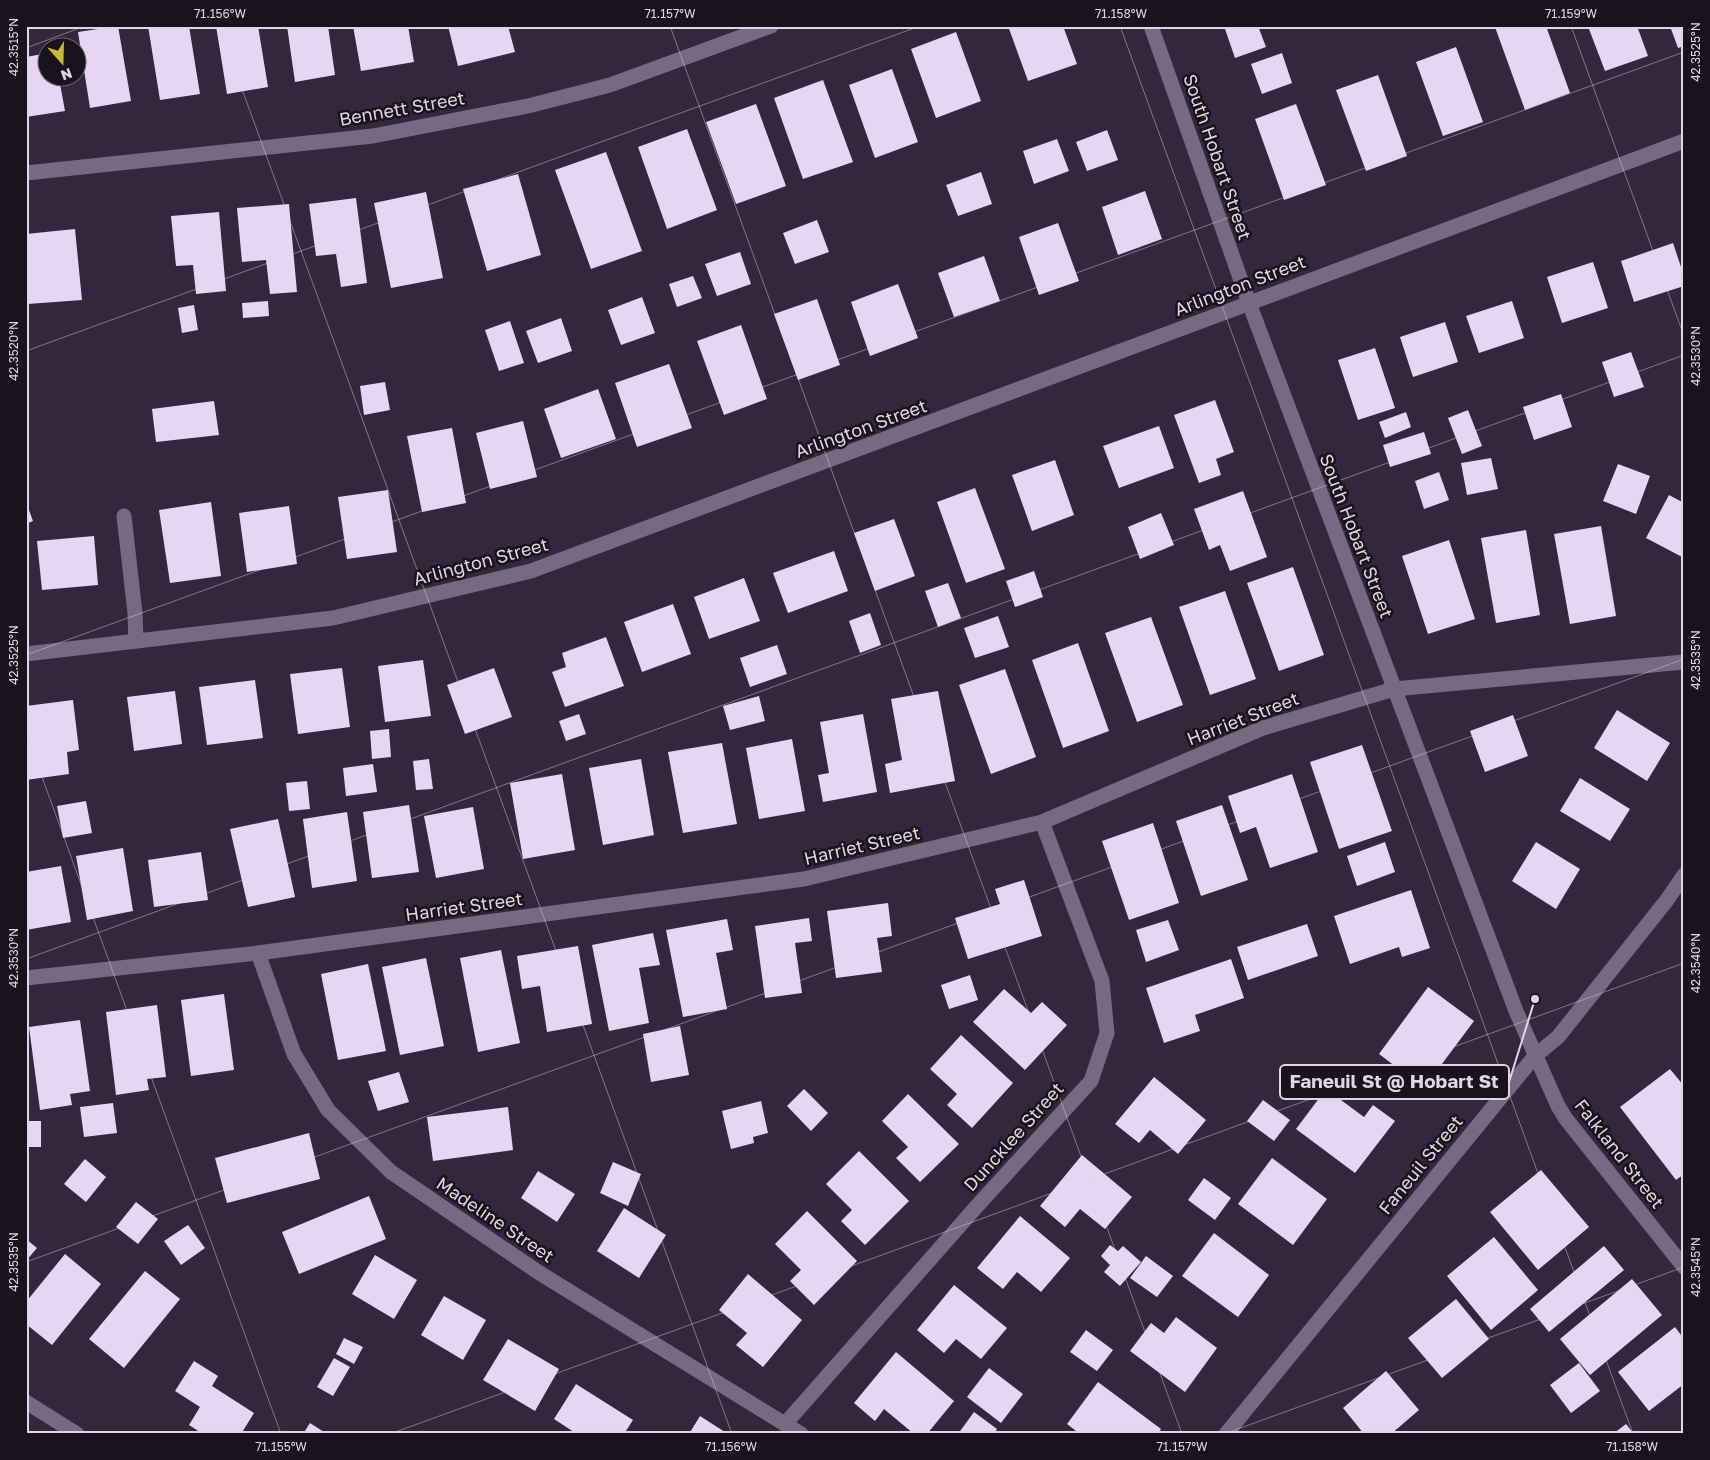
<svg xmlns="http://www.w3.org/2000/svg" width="1710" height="1460" font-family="'Golos Text',sans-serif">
  <rect width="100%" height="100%" fill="#34273d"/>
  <g fill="#e7d5f4">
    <path d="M118 26 131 101 90 108 78 32Z"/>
    <path d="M148 26H189L200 94 160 100Z"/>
    <path d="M216 26H258L268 87 227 94Z"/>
    <path d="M287 26H328L335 75 295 82Z"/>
    <path d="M353 26H408L414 62 361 71Z"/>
    <path d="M448 26H508L515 52 458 66Z"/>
    <path d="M1008 26H1063L1077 64 1028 81Z"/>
    <path d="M1232 26H1258L1266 47 1235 58 1225 29Z"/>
    <path d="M1497 26H1546L1570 93 1525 110 1495 27Z"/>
    <path d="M1597 26H1637L1648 56 1605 71 1589 29Z"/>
    <path d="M1670 26H1684V46L1678 48Z"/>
    <path d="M956 32 981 101 936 118 911 49Z"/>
    <path d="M1456 47 1483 122 1443 136 1416 62Z"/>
    <path d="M48 53V78H59L65 111 26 117V57Z"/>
    <path d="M1282 53 1292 83 1262 94 1251 64Z"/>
    <path d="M892 69 918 142 875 158 849 85Z"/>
    <path d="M1378 75 1407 156 1366 171 1336 90Z"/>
    <path d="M823 80 853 162 803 179 774 98Z"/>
    <path d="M756 104 786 186 736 204 706 122Z"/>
    <path d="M1296 104 1326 185 1284 200 1255 119Z"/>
    <path d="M687 129 717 210 667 229 638 147Z"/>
    <path d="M1107 130 1118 160 1087 171 1076 142Z"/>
    <path d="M1057 139 1069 171 1034 184 1023 151Z"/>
    <path d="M606 152 642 251 591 269 555 170Z"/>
    <path d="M981 172 992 204 958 216 946 185Z"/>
    <path d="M518 174 541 255 487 271 463 189Z"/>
    <path d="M1145 191 1162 239 1118 255 1102 207Z"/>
    <path d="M426 192 443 278 391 288 374 203Z"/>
    <path d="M356 198 367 283 341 287 336 254 316 256 309 204Z"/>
    <path d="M289 204 297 292 270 294 266 260 242 262 237 208Z"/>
    <path d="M219 212 226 291 196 294 193 265 176 266 171 216Z"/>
    <path d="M817 220 829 252 795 264 783 233Z"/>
    <path d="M1058 223 1079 281 1039 295 1019 237Z"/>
    <path d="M75 229 82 300 28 304 26 282V234Z"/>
    <path d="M1673 243 1684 276V286L1634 302 1621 261Z"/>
    <path d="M740 252 751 284 717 296 705 264Z"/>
    <path d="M984 256 1000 301 954 317 938 273Z"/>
    <path d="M1593 262 1608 308 1562 323 1547 277Z"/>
    <path d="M693 276 702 298 677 307 669 284Z"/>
    <path d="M898 284 918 338 870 356 851 302Z"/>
    <path d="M642 297 655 333 621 345 608 310Z"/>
    <path d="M817 299 840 365 798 380 774 314Z"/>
    <path d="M268 301 269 316 243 318 242 303Z"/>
    <path d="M1512 301 1524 338 1479 353 1466 316Z"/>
    <path d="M194 305 198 330 182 333 178 308Z"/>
    <path d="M561 318 572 351 538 363 526 331Z"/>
    <path d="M510 321 524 363 499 371 485 330Z"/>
    <path d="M1445 322 1458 362 1413 377 1400 337Z"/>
    <path d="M741 325 767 399 724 415 697 341Z"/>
    <path d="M1375 348 1395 408 1358 420 1338 360Z"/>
    <path d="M1631 352 1644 387 1614 397 1602 362Z"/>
    <path d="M669 364 692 428 637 447 615 383Z"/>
    <path d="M385 382 390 410 364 415 360 386Z"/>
    <path d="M598 389 616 439 561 458 544 409Z"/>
    <path d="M1561 394 1572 427 1534 440 1523 407Z"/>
    <path d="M1215 400 1234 452 1216 459 1221 475 1199 483 1174 415Z"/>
    <path d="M214 401 219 435 156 442 152 409Z"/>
    <path d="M1468 410 1482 446 1462 454 1448 418Z"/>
    <path d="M1406 412 1411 427 1385 438 1379 422Z"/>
    <path d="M523 421 537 477 490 489 476 433Z"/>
    <path d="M1159 426 1174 468 1119 488 1103 446Z"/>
    <path d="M452 428 466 503 422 512 407 436Z"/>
    <path d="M1424 432 1431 454 1390 467 1383 445Z"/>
    <path d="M1491 458 1498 489 1467 495 1461 463Z"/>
    <path d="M1055 460 1074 515 1032 531 1012 475Z"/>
    <path d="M1618 464 1650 476 1636 514 1603 501Z"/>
    <path d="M1439 472 1449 500 1424 509 1415 481Z"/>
    <path d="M975 488 1005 569 966 583 937 502Z"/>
    <path d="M388 490 397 552 347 559 338 497Z"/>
    <path d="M1243 491 1267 557 1230 571 1220 545 1209 550 1194 509Z"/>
    <path d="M1669 495 1684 503V558L1646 538Z"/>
    <path d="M26 502 33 521 26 524Z"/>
    <path d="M211 502 221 576 170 583 159 510Z"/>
    <path d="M289 506 297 564 247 572 239 513Z"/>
    <path d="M1161 513 1174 545 1140 559 1128 527Z"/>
    <path d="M894 519 915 576 875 591 854 533Z"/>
    <path d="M1601 526 1616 616 1570 624 1554 534Z"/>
    <path d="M1526 530 1540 615 1496 623 1481 538Z"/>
    <path d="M94 536 98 585 42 590 37 541Z"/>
    <path d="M1449 540 1475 619 1428 634 1402 556Z"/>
    <path d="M834 551 848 591 788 613 773 573Z"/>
    <path d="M1293 567 1324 655 1279 671 1247 583Z"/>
    <path d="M1034 571 1043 597 1015 607 1006 581Z"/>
    <path d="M744 578 760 621 709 639 694 597Z"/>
    <path d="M948 583 961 618 938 627 925 591Z"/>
    <path d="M1225 591 1256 679 1210 695 1179 607Z"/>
    <path d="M673 604 691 654 642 672 624 622Z"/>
    <path d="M870 613 881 645 860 653 849 621Z"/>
    <path d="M998 616 1009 647 975 658 964 628Z"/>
    <path d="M1151 617 1183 705 1137 722 1105 633Z"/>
    <path d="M606 637 624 686 565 707 552 672 566 667 562 653Z"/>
    <path d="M1078 643 1109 731 1063 748 1032 660Z"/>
    <path d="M777 645 787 674 750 687 740 658Z"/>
    <path d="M423 660 431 716 385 722 378 666Z"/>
    <path d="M342 668 350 727 298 734 290 674Z"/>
    <path d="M494 668 512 717 465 734 447 685Z"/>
    <path d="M1005 669 1036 757 991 774 959 685Z"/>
    <path d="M255 680 263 738 207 745 199 687Z"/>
    <path d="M175 691 182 744 134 751 127 697Z"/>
    <path d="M938 691 955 781 890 793 885 764 902 760 891 699Z"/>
    <path d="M759 696 765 721 730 730 723 706Z"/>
    <path d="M73 700 79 750 67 752 69 774 26 780V706Z"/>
    <path d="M1617 710 1670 743 1647 781 1594 748Z"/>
    <path d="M579 714 586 734 566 741 559 721Z"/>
    <path d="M863 714 877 792 823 802 818 775 829 773 820 722Z"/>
    <path d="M1513 715 1528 756 1485 772 1470 731Z"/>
    <path d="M389 729 391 757 372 759 370 731Z"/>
    <path d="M792 739 805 811 759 819 746 748Z"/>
    <path d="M722 743 737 824 683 833 668 752Z"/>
    <path d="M1362 745 1392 831 1339 849 1310 762Z"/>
    <path d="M429 759 433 789 416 790 413 761Z"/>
    <path d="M641 759 654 835 603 845 589 768Z"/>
    <path d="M373 764 377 792 346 796 343 768Z"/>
    <path d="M562 774 575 850 523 859 510 783Z"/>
    <path d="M1292 774 1318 852 1270 868 1256 827 1240 833 1228 796Z"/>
    <path d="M1580 778 1630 809 1610 841 1560 811Z"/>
    <path d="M307 781 310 809 289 811 286 783Z"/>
    <path d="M86 801 92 833 63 838 57 806Z"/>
    <path d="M409 805 419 872 372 878 363 812Z"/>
    <path d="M1222 805 1248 880 1201 896 1176 821Z"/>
    <path d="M473 807 484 869 436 878 424 816Z"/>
    <path d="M347 812 357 881 312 888 303 819Z"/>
    <path d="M278 819 295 897 248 907 230 829Z"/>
    <path d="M1153 823 1179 903 1129 920 1102 841Z"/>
    <path d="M1385 842 1395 872 1357 886 1347 856Z"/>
    <path d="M1536 842 1580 869 1556 909 1512 881Z"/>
    <path d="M123 848 133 911 87 920 76 856Z"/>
    <path d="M201 852 208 900 154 907 148 860Z"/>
    <path d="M61 866 71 922 26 930V872Z"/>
    <path d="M1024 880 1042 936 968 959 955 918 1000 904 995 889Z"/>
    <path d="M1411 890 1430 948 1402 957 1399 947 1350 964 1334 916Z"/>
    <path d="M888 903 892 936 877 938 882 972 836 978 827 911Z"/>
    <path d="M809 918 812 941 795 943 802 993 765 998 755 926Z"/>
    <path d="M727 919 733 950 716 953 727 1009 683 1017 666 930Z"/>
    <path d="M1168 920 1179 950 1146 962 1136 930Z"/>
    <path d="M1307 924 1318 956 1248 980 1237 947Z"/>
    <path d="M653 933 660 965 639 968 649 1023 609 1031 592 945Z"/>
    <path d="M578 946 592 1024 547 1032 540 986 522 989 517 956Z"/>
    <path d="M501 950 520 1043 478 1052 460 958Z"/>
    <path d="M426 958 444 1046 400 1055 382 967Z"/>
    <path d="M1231 959 1244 998 1195 1015 1200 1031 1164 1043 1146 988Z"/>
    <path d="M368 964 386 1051 338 1060 321 974Z"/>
    <path d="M970 975 978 1000 949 1009 941 985Z"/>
    <path d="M1428 987 1474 1021 1424 1088 1379 1054Z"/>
    <path d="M1004 989 1031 1013 1042 1002 1067 1025 1025 1070 973 1022Z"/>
    <path d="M224 994 234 1070 191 1076 181 1000Z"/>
    <path d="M157 1005 166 1077 147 1079 149 1090 116 1095 106 1012Z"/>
    <path d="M80 1020 90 1091 70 1094 72 1105 40 1110 29 1027Z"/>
    <path d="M680 1026 689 1075 651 1082 643 1034Z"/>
    <path d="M961 1035 1013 1083 972 1128 947 1105 957 1094 930 1069Z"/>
    <path d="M1670 1069 1684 1086V1174L1676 1180 1620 1107Z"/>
    <path d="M399 1072 409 1102 378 1111 368 1081Z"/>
    <path d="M1154 1077 1206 1120 1178 1154 1150 1130 1139 1143 1115 1124Z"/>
    <path d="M804 1089 828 1113 811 1131 787 1106Z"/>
    <path d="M1326 1089 1364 1117 1373 1105 1395 1121 1355 1173 1296 1129Z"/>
    <path d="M908 1094 959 1144 920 1182 896 1158 908 1147 882 1121Z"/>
    <path d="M1263 1100 1290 1120 1274 1141 1247 1121Z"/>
    <path d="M761 1101 768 1133 753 1137 754 1143 731 1149 722 1111Z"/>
    <path d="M113 1103 117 1133 84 1137 80 1107Z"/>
    <path d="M508 1107 513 1150 433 1161 427 1117Z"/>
    <rect x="26" y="1121" width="15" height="26"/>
    <path d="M309 1133 320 1179 227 1203 215 1158Z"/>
    <path d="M859 1151 909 1201 865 1245 841 1221 852 1210 826 1184Z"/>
    <path d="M1082 1155 1132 1197 1105 1229 1080 1209 1065 1227 1040 1206Z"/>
    <path d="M1272 1158 1327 1199 1293 1245 1238 1204Z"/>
    <path d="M85 1159 106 1177 86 1202 64 1184Z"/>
    <path d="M613 1162 641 1174 628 1206 600 1193Z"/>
    <path d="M1541 1170 1589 1227 1538 1270 1490 1212Z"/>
    <path d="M538 1171 575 1194 557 1222 521 1198Z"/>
    <path d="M1204 1178 1231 1198 1215 1220 1188 1200Z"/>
    <path d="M369 1196 386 1239 299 1274 282 1232Z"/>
    <path d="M136 1202 158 1219 138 1244 116 1227Z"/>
    <path d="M624 1208 666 1235 639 1278 597 1251Z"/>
    <path d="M807 1211 857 1261 814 1305 790 1281 801 1270 775 1244Z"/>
    <path d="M1020 1216 1070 1258 1041 1292 1017 1272 1003 1289 977 1268Z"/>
    <path d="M188 1225 205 1248 181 1265 164 1241Z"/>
    <path d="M1214 1233 1269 1275 1238 1317 1182 1276Z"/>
    <path d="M1494 1237 1538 1290 1491 1330 1447 1276Z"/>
    <path d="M26 1239 37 1248 26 1261Z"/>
    <path d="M1110 1245 1118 1251 1123 1246 1141 1262 1120 1286 1104 1272 1110 1265 1101 1256Z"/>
    <path d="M1604 1246 1624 1270 1549 1332 1530 1309Z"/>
    <path d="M65 1254 101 1284 52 1345 26 1324V1302Z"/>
    <path d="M375 1255 417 1280 394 1319 352 1294Z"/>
    <path d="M1146 1256 1173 1276 1157 1297 1130 1278Z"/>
    <path d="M145 1271 180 1299 124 1368 89 1339Z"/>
    <path d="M748 1274 802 1320 763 1367 736 1345 747 1333 719 1310Z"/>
    <path d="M1632 1279 1662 1315 1590 1375 1560 1339Z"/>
    <path d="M954 1285 1007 1328 981 1359 956 1339 944 1353 917 1330Z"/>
    <path d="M444 1296 486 1320 463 1360 421 1335Z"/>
    <path d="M1456 1299 1489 1339 1442 1378 1408 1338Z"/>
    <path d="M1176 1317 1217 1348 1185 1392 1130 1351 1151 1323 1164 1333Z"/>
    <path d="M1675 1327 1684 1339V1384L1649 1411 1618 1372Z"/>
    <path d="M1086 1330 1113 1350 1097 1371 1070 1352Z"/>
    <path d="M344 1338 363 1347 354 1364 336 1354Z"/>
    <path d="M508 1339 559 1369 535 1411 483 1380Z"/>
    <path d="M896 1352 954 1401 927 1434H914L884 1409 875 1421 854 1403Z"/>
    <path d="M334 1358 350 1367 333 1396 317 1387Z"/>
    <path d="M194 1361 218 1376 212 1386 254 1413 241 1434H203L189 1425 200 1407 175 1391Z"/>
    <path d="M1579 1363 1600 1391 1571 1413 1550 1385Z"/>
    <path d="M989 1368 1023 1394 1001 1423 967 1397Z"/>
    <path d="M1386 1371 1419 1410 1391 1434H1364L1343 1408Z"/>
    <path d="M1098 1382 1161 1429 1158 1434H1080L1067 1424Z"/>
    <path d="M576 1384 633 1420 624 1434H577L554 1419Z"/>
    <path d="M974 1412 997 1429 994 1434H958Z"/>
    <path d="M700 1416 728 1434H689Z"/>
    <path d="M310 1423 327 1434H303Z"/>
    <path d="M1626 1424 1634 1434H1613Z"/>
  </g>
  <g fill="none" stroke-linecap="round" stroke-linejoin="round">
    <g stroke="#786982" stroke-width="15">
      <path d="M1151 26 1249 303 1516 1011 1558 1106 1566 1119 1684 1267"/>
      <path d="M26 173 373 136 528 106 610 85 771 26"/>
      <path d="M124 516 135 613 136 641"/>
      <path d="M258 953 294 1054 328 1110 391 1172 538 1272 801 1434"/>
      <path d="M26 978 258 953 804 879 1042 822 1263 728 1394 689 1684 662"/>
      <path d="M785 1424 977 1206 1091 1081 1107 1033 1102 981 1042 822"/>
    </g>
    <g stroke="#786982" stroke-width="15">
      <path d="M26 654 333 618 531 571 1684 141"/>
      <path d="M26 1402 77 1434"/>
      <path d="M1226 1434 1511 1085 1535 1056 1558 1037 1667 900 1684 875"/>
    </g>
  </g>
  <path fill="none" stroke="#dfd7e5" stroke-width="1" stroke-opacity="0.45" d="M219 26 732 1434M670 26 1182 1434M1120 26 1633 1434M1571 26 1684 336M26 48 85 26M26 351 920 26M26 655 1684 52M26 733 281 1434M26 959 1684 355M26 1262 1684 659M390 1434 1684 963M1224 1434 1684 1267"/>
  <g text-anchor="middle" stroke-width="5" stroke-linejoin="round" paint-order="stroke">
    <g font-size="18" fill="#dfd7e5" stroke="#19131d">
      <text transform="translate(402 109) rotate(-10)" y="6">Bennett Street</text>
      <text transform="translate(1217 157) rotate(71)" y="6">South Hobart Street</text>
      <text transform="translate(1240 286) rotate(-21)" y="6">Arlington Street</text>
      <text transform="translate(861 429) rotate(-20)" y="6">Arlington Street</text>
      <text transform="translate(1356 536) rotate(69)" y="6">South Hobart Street</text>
      <text transform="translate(481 562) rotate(-15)" y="6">Arlington Street</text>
      <text transform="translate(1243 719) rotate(-21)" y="6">Harriet Street</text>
      <text transform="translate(862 846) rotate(-13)" y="6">Harriet Street</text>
      <text transform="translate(464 907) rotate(-8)" y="6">Harriet Street</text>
      <text transform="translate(1014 1137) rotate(-48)" y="6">Duncklee Street</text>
      <text transform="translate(1619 1154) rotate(52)" y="6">Falkland Street</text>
      <text transform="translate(1421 1165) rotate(-51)" y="6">Faneuil Street</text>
      <text transform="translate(495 1220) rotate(34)" y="6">Madeline Street</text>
    </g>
  </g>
  <path fill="none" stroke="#dfd7e5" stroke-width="2" d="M1535 999L1509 1082"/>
  <circle fill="#dfd7e5" stroke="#19131d" stroke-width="2" cx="1535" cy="999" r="5"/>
  <rect fill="#19131d" stroke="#dfd7e5" stroke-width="2" x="1280" y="1065" width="229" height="34" rx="5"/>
  <g font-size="19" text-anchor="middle" font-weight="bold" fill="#dfd7e5">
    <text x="1394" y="1088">Faneuil St @ Hobart St</text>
  </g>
  <rect width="1710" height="1460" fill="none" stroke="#19131d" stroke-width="55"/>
  <g transform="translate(62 62) rotate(160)"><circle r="24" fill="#19131d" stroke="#68616d"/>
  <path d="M0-4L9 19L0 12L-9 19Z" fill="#cbba39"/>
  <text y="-8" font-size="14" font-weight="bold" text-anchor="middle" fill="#dfd7e5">N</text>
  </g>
  <rect x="28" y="28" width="1654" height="1404" fill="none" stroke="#dfd7e5" stroke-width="2"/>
  <g font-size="12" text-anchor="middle" fill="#dfd7e5">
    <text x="220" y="18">71.156°W</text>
    <text x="670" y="18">71.157°W</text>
    <text x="1121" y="18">71.158°W</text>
    <text x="1571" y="18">71.159°W</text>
    <text transform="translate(14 47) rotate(-90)" y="4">42.3515°N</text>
    <text transform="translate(1696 52) rotate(-90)" y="4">42.3525°N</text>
    <text transform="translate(14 351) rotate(-90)" y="4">42.3520°N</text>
    <text transform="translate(1696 356) rotate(-90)" y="4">42.3530°N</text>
    <text transform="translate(14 655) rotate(-90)" y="4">42.3525°N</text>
    <text transform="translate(1696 660) rotate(-90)" y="4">42.3535°N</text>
    <text transform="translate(14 958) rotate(-90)" y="4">42.3530°N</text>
    <text transform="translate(1696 963) rotate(-90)" y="4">42.3540°N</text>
    <text transform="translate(14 1262) rotate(-90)" y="4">42.3535°N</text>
    <text transform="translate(1696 1267) rotate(-90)" y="4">42.3545°N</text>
    <text x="281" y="1451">71.155°W</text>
    <text x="731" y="1451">71.156°W</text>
    <text x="1182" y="1451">71.157°W</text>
    <text x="1632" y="1451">71.158°W</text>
  </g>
</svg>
